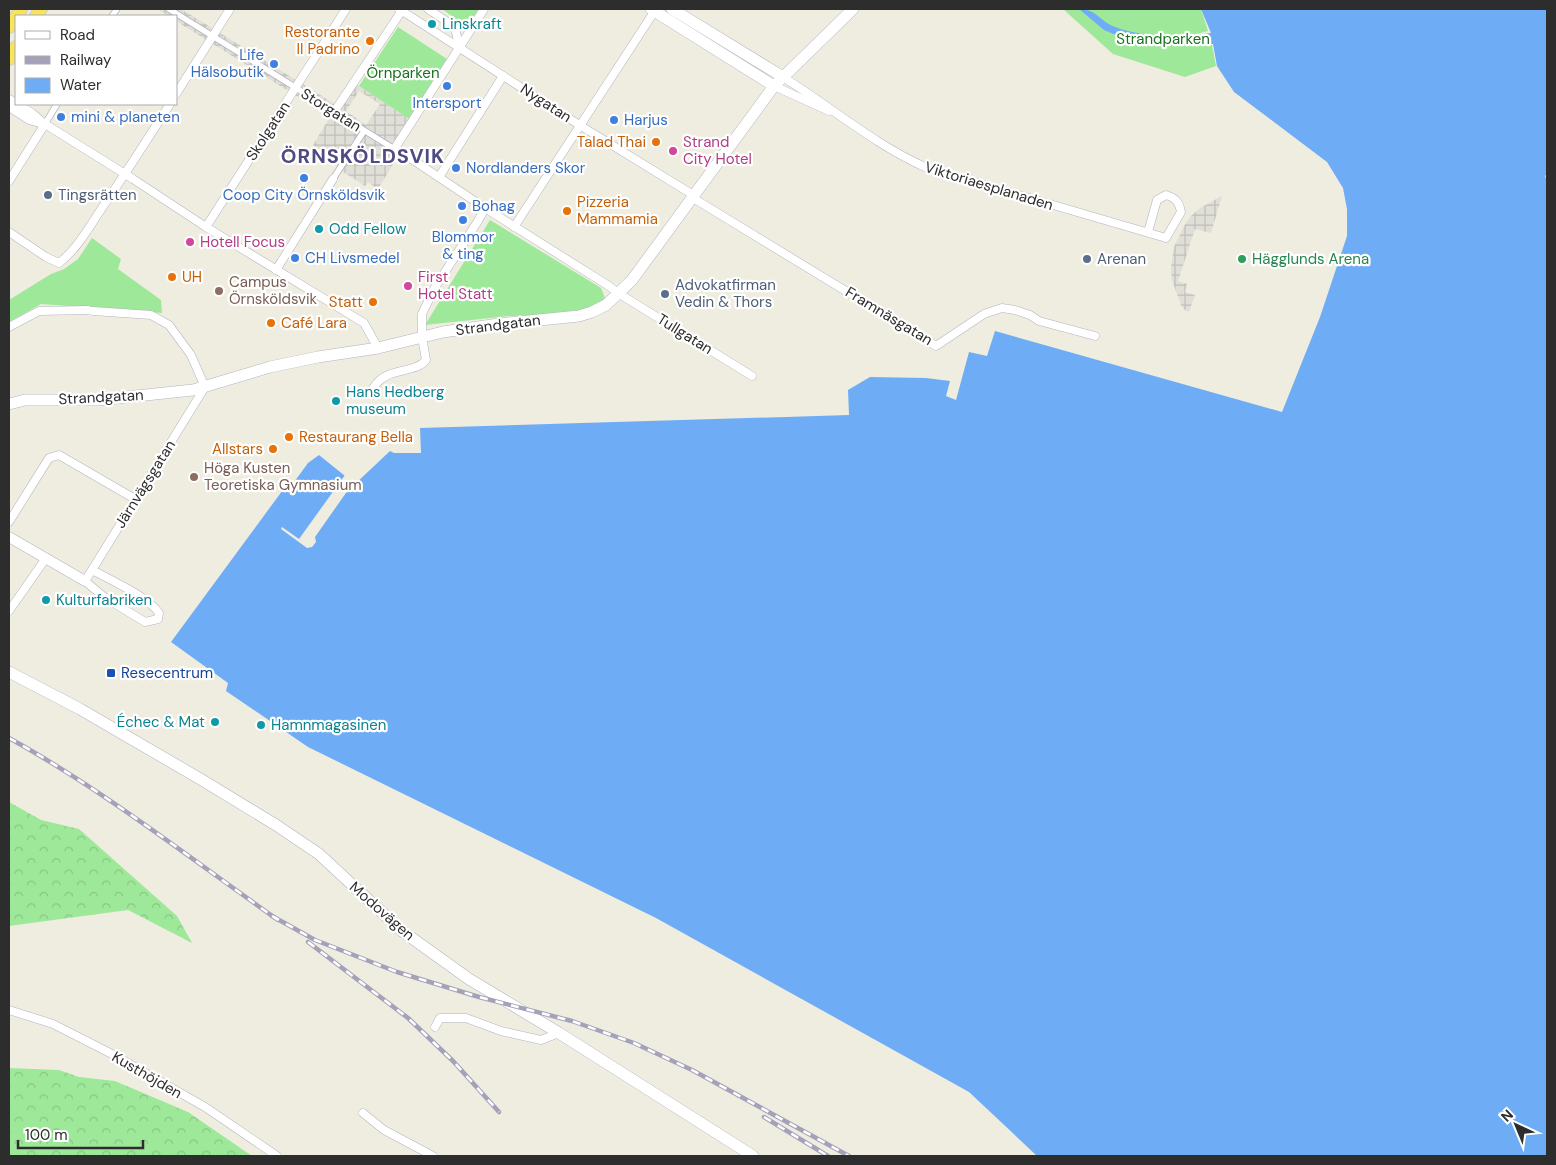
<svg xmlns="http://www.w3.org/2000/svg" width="1556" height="1165" font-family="'DM Sans',sans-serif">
  <defs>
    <pattern id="forest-crowns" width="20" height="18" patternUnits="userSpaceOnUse" patternTransform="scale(1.25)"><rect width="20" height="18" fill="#9ee89a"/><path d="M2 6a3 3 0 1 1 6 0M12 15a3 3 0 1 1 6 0" fill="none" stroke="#88c785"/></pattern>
    <pattern id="plaza-grid" width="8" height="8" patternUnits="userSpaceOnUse" patternTransform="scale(1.25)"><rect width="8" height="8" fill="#dfded7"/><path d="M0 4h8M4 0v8" fill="none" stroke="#c0bfb9"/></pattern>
  </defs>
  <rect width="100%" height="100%" fill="#efede0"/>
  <g fill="#9ee89a">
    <path d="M442 9H479L467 27Z"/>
    <path d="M1063 9H1201L1208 31 1193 35 1194 43 1212 45 1216 66 1185 77 1113 54Z"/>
    <path d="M398 27 447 59 409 119 359 86Z"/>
    <path d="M490 220 601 288 605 298 592 309 560 315 509 316 425 325Z"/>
    <path d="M92 238 121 259 118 269 161 300 162 313 41 304 9 322V300L51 274 64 269 78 259Z"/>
  </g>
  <g fill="url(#forest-crowns)">
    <path d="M9 802 41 820 79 829 177 916 192 943 128 910 9 926Z"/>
    <path d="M9 1068 59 1070 79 1077 115 1081 188 1112 252 1156H9Z"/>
  </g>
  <g fill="url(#plaza-grid)" fill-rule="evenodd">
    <path d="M157 9H181L338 106 354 83 409 119 389 149 398 156 378 189 368 182 365 186 345 173 336 167 339 162 313 145 330 117 176 21V16H169ZM359 91 380 104 366 125 346 111Z"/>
    <path d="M1222 196 1211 233 1195 229 1178 281 1187 284 1185 292 1195 295 1189 312 1185 310 1181 305 1172 280 1171 268 1174 247 1184 226 1191 216 1200 208Z"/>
  </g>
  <path fill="#6eacf6" d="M1079 9C1097 9 1099 21 1115 27 1142 38 1183 37 1211 33L1201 9H1547V174L1545 176 1547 181V1156H1037L969 1092 656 918 308 747 226 691 228 683 171 642 288 483 292 485 308 463 319 455 355 484 390 451 394 453H421L420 428 849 415 848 390 870 377 926 378 950 381 946 396 956 400 969 352 987 356 995 331 1282 412 1320 317 1347 236V209L1343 188 1327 162 1234 92 1217 66 1213 44 1189 41 1171 43 1128 40 1104 30Z"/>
  <path fill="#efede0" d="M345 475 355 484 348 490 315 537 316 542 312 547 307 548 281 529 282 527 299 539Z"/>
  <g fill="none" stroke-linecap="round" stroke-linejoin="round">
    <g stroke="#b4b3c1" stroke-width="7">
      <g id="pedestrian">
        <path d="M169 9 391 147 395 148"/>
        <path d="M112 16 117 9"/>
        <path d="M45 124 57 104"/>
        <path d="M333 179 364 131"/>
      </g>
    </g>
    <g stroke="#b4b3c1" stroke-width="9">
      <g id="minor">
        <path d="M399 9 581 126 695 196"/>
        <path d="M428 9 455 27 459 47"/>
        <path d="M484 9 395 148 485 208 609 286 618 293 752 376"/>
        <path d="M783 77C831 107 875 145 927 168L1166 238 1181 212C1179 202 1176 198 1166 195L1157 200 1148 232"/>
        <path d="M774 86 829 111"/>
        <path d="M176 94 230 9"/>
        <path d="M9 99 16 103"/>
        <path d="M17 104 32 113 45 124 133 179 206 227 364 323 378 348"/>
        <path d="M9 107 29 120 43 124"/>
        <path d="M334 112 403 9"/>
        <path d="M439 177 503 76"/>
        <path d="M9 181 45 124"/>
        <path d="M693 198 936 346 984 314 1002 308 1015 310 1030 315 1039 321 1095 336"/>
        <path d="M206 227 346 9"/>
        <path d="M514 227 656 9"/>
        <path d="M9 232 46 257 59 263C77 249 88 229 100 211 124 176 147 140 170 104"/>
        <path d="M276 270 333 179"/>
        <path d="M9 327 39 311 88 310"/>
        <path d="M371 392C373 389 375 384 378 382 390 368 416 373 426 360L422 337V314L434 289 478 221 485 208"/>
        <path d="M9 522 49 458 59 455 135 499"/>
        <path d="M92 570C111 580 148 597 159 613L158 619 145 622 104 597 85 581 92 570 205 387 191 355 169 325 151 315 93 311"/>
        <path d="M9 611 46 558"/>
        <path d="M9 1010 53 1024 112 1054 205 1107 277 1156"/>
        <path d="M435 1027 440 1018H466L501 1031 541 1040 559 1033"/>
        <path d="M363 1113 384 1130 433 1156"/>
      </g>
    </g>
    <g stroke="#b4b3c1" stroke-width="11">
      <path id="tertiary" d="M9 537 85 581"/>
    </g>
    <g stroke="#b4b3c1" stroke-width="12">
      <g id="secondary">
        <path d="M651 9 774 86"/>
        <path d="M672 9 783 77"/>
        <path d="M9 404 25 400H98L193 390 270 367 318 357 378 348 443 332 499 324 579 316 592 312 606 305 632 280 774 86 853 9"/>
        <path d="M9 672 80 709 202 780 276 825 319 854 402 931 469 979 559 1033 753 1156"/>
      </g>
    </g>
    <g stroke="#cdcdcd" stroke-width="14">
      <g id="trunk">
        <path d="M36 16 41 9"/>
        <path d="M9 27 21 9"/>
        <path d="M9 59 16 47"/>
      </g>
    </g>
    <use href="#pedestrian" stroke="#fff" stroke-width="5.5"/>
    <use href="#minor" stroke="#fff" stroke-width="8"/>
    <use href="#tertiary" stroke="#fff" stroke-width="10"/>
    <use href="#secondary" stroke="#fff" stroke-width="11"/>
    <use href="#trunk" stroke="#f8e45b" stroke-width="12"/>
    <g stroke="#a4a1b9" stroke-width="4.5">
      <g id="rail">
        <path d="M9 738C103 790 190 858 278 920"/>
        <path d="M272 916 315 940 397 972 479 997 572 1021 634 1043 692 1070 849 1156"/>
        <path d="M308 942 408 1018 453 1061 499 1112"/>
        <path d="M764 1117 828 1156"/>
      </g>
    </g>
    <use href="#rail" stroke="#fff" stroke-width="2.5" stroke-dasharray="8" stroke-linecap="butt"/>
  </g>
  <g fill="#0f9aa8" stroke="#fff" stroke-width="2">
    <circle cx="432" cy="24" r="5"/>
    <circle cx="319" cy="229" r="5"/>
    <circle cx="336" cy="401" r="5"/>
    <circle cx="46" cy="600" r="5"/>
    <circle cx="215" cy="722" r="5"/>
    <circle cx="261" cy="725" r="5"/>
  </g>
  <g fill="#e8710a" stroke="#fff" stroke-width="2">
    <circle cx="370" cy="41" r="5"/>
    <circle cx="656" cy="142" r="5"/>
    <circle cx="567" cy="211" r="5"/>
    <circle cx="172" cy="277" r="5"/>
    <circle cx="373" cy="302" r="5"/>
    <circle cx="271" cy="323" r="5"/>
    <circle cx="289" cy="437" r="5"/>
    <circle cx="273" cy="449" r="5"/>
  </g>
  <g fill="#3f7fe0" stroke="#fff" stroke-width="2">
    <circle cx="274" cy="64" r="5"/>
    <circle cx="447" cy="86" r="5"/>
    <circle cx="61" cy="117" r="5"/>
    <circle cx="614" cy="120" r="5"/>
    <circle cx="456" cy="168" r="5"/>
    <circle cx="304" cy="178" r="5"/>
    <circle cx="462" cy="206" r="5"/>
    <circle cx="463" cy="220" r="5"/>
    <circle cx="295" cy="258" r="5"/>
  </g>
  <g fill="#d1479c" stroke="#fff" stroke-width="2">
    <circle cx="673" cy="151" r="5"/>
    <circle cx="190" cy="242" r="5"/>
    <circle cx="408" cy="286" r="5"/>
  </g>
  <g fill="#5c6f8a" stroke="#fff" stroke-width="2">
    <circle cx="48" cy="195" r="5"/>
    <circle cx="1087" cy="259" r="5"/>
    <circle cx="665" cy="294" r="5"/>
  </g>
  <circle fill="#2e9e5b" stroke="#fff" stroke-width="2" cx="1242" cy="259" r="5"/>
  <g fill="#8d6e63" stroke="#fff" stroke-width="2">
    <circle cx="219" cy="291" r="5"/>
    <circle cx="194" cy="477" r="5"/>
  </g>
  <rect fill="#1a4fb4" stroke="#fff" stroke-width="2" x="106" y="668" width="10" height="10" rx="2.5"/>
  <g text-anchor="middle" stroke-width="4.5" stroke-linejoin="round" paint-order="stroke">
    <g font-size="15" fill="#0d838f" stroke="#fff" text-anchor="start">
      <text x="442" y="29">Linskraft</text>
      <text x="329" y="234">Odd Fellow</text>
      <text x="346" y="397">Hans Hedberg<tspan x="346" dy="17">museum</tspan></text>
      <text x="56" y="605">Kulturfabriken</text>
      <text x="205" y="727" text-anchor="end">Échec &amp; Mat</text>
      <text x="271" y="730">Hamnmagasinen</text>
    </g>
    <g font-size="15" fill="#c56008" stroke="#fff" text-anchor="end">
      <text x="360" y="37">Restorante<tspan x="360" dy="17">Il Padrino</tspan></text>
      <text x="646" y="147">Talad Thai</text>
      <text x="577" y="207" text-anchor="start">Pizzeria<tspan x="577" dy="17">Mammamia</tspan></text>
      <text x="182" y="282" text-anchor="start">UH</text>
      <text x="363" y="307">Statt</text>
      <text x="281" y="328" text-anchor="start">Café Lara</text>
      <text x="299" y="442" text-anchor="start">Restaurang Bella</text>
      <text x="263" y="454">Allstars</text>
    </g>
    <g font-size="15" fill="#17711d" stroke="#fff">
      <text x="1163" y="44">Strandparken</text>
      <text x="403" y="78">Örnparken</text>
    </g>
    <g font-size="15" fill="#366cbe" stroke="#fff" text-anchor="start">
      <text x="264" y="60" text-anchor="end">Life<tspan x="264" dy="17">Hälsobutik</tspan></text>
      <text x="447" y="108" text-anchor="middle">Intersport</text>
      <text x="71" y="122">mini &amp; planeten</text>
      <text x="624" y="125">Harjus</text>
      <text x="466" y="173">Nordlanders Skor</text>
      <text x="304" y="200" text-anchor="middle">Coop City Örnsköldsvik</text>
      <text x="472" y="211">Bohag</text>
      <text x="463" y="242" text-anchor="middle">Blommor<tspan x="463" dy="17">&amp; ting</tspan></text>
      <text x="305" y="263">CH Livsmedel</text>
    </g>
    <g font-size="15" fill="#2d2d2d" stroke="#fff">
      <text transform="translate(546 103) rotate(33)" y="5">Nygatan</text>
      <text transform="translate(331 110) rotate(32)" y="5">Storgatan</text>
      <text transform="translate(268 131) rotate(-57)" y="5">Skolgatan</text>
      <text transform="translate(989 186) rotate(17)" y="5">Viktoriaesplanaden</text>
      <text transform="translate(889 316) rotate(31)" y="5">Framnäsgatan</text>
      <text transform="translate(498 325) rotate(-7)" y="5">Strandgatan</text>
      <text transform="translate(685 334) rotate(32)" y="5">Tullgatan</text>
      <text transform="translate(101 397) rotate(-3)" y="5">Strandgatan</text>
      <text transform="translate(145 484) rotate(-58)" y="5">Järnvägsgatan</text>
      <text transform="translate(382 911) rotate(41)" y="5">Modovägen</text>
      <text transform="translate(147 1075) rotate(30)" y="5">Kusthöjden</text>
    </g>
    <g font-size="15" fill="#b23c85" stroke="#fff" text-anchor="start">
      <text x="683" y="147">Strand<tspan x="683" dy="17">City Hotel</tspan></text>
      <text x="200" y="247">Hotell Focus</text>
      <text x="418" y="282">First<tspan x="418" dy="17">Hotel Statt</tspan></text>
    </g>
    <g font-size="15" fill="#4e5e75" stroke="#fff" text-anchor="start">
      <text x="58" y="200">Tingsrätten</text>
      <text x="1097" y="264">Arenan</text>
      <text x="675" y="290">Advokatfirman<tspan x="675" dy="17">Vedin &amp; Thors</tspan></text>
    </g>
    <g font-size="15" fill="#27864d" stroke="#fff" text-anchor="start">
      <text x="1252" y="264">Hägglunds Arena</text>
    </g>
    <g font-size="15" fill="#785e54" stroke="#fff" text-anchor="start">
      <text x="229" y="287">Campus<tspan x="229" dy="17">Örnsköldsvik</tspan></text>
      <text x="204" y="473">Höga Kusten<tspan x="204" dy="17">Teoretiska Gymnasium</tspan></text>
    </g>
    <g font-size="15" fill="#164399" stroke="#fff" text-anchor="start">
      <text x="121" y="678">Resecentrum</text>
    </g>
    <g font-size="20" font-weight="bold" letter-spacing="1" fill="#504a82" stroke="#fff">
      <text x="363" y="163">ÖRNSKÖLDSVIK</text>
    </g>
  </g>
  <rect width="1556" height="1165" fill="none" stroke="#2d2d2d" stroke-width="20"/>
  <rect x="15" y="15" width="162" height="90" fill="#ffffff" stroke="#ababab"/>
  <rect x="25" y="31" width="25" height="8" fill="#ffffff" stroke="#ababab"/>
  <text x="60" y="40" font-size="15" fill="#2d2d2d">Road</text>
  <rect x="25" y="56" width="25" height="8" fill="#a4a1b9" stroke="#ababab"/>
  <text x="60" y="65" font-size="15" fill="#2d2d2d">Railway</text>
  <rect x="25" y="78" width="25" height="15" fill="#6eacf6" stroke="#ababab"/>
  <text x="60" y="90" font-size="15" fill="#2d2d2d">Water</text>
  <g transform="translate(1516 1125) rotate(316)" stroke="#ffffff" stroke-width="4" paint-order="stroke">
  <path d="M0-4L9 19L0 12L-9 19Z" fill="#2d2d2d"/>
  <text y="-8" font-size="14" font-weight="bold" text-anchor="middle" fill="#2d2d2d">N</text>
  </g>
  <path d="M18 1140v8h125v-8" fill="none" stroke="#2d2d2d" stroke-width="2.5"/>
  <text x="25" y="1140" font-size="15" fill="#2d2d2d" stroke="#ffffff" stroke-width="4" paint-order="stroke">100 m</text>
</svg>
